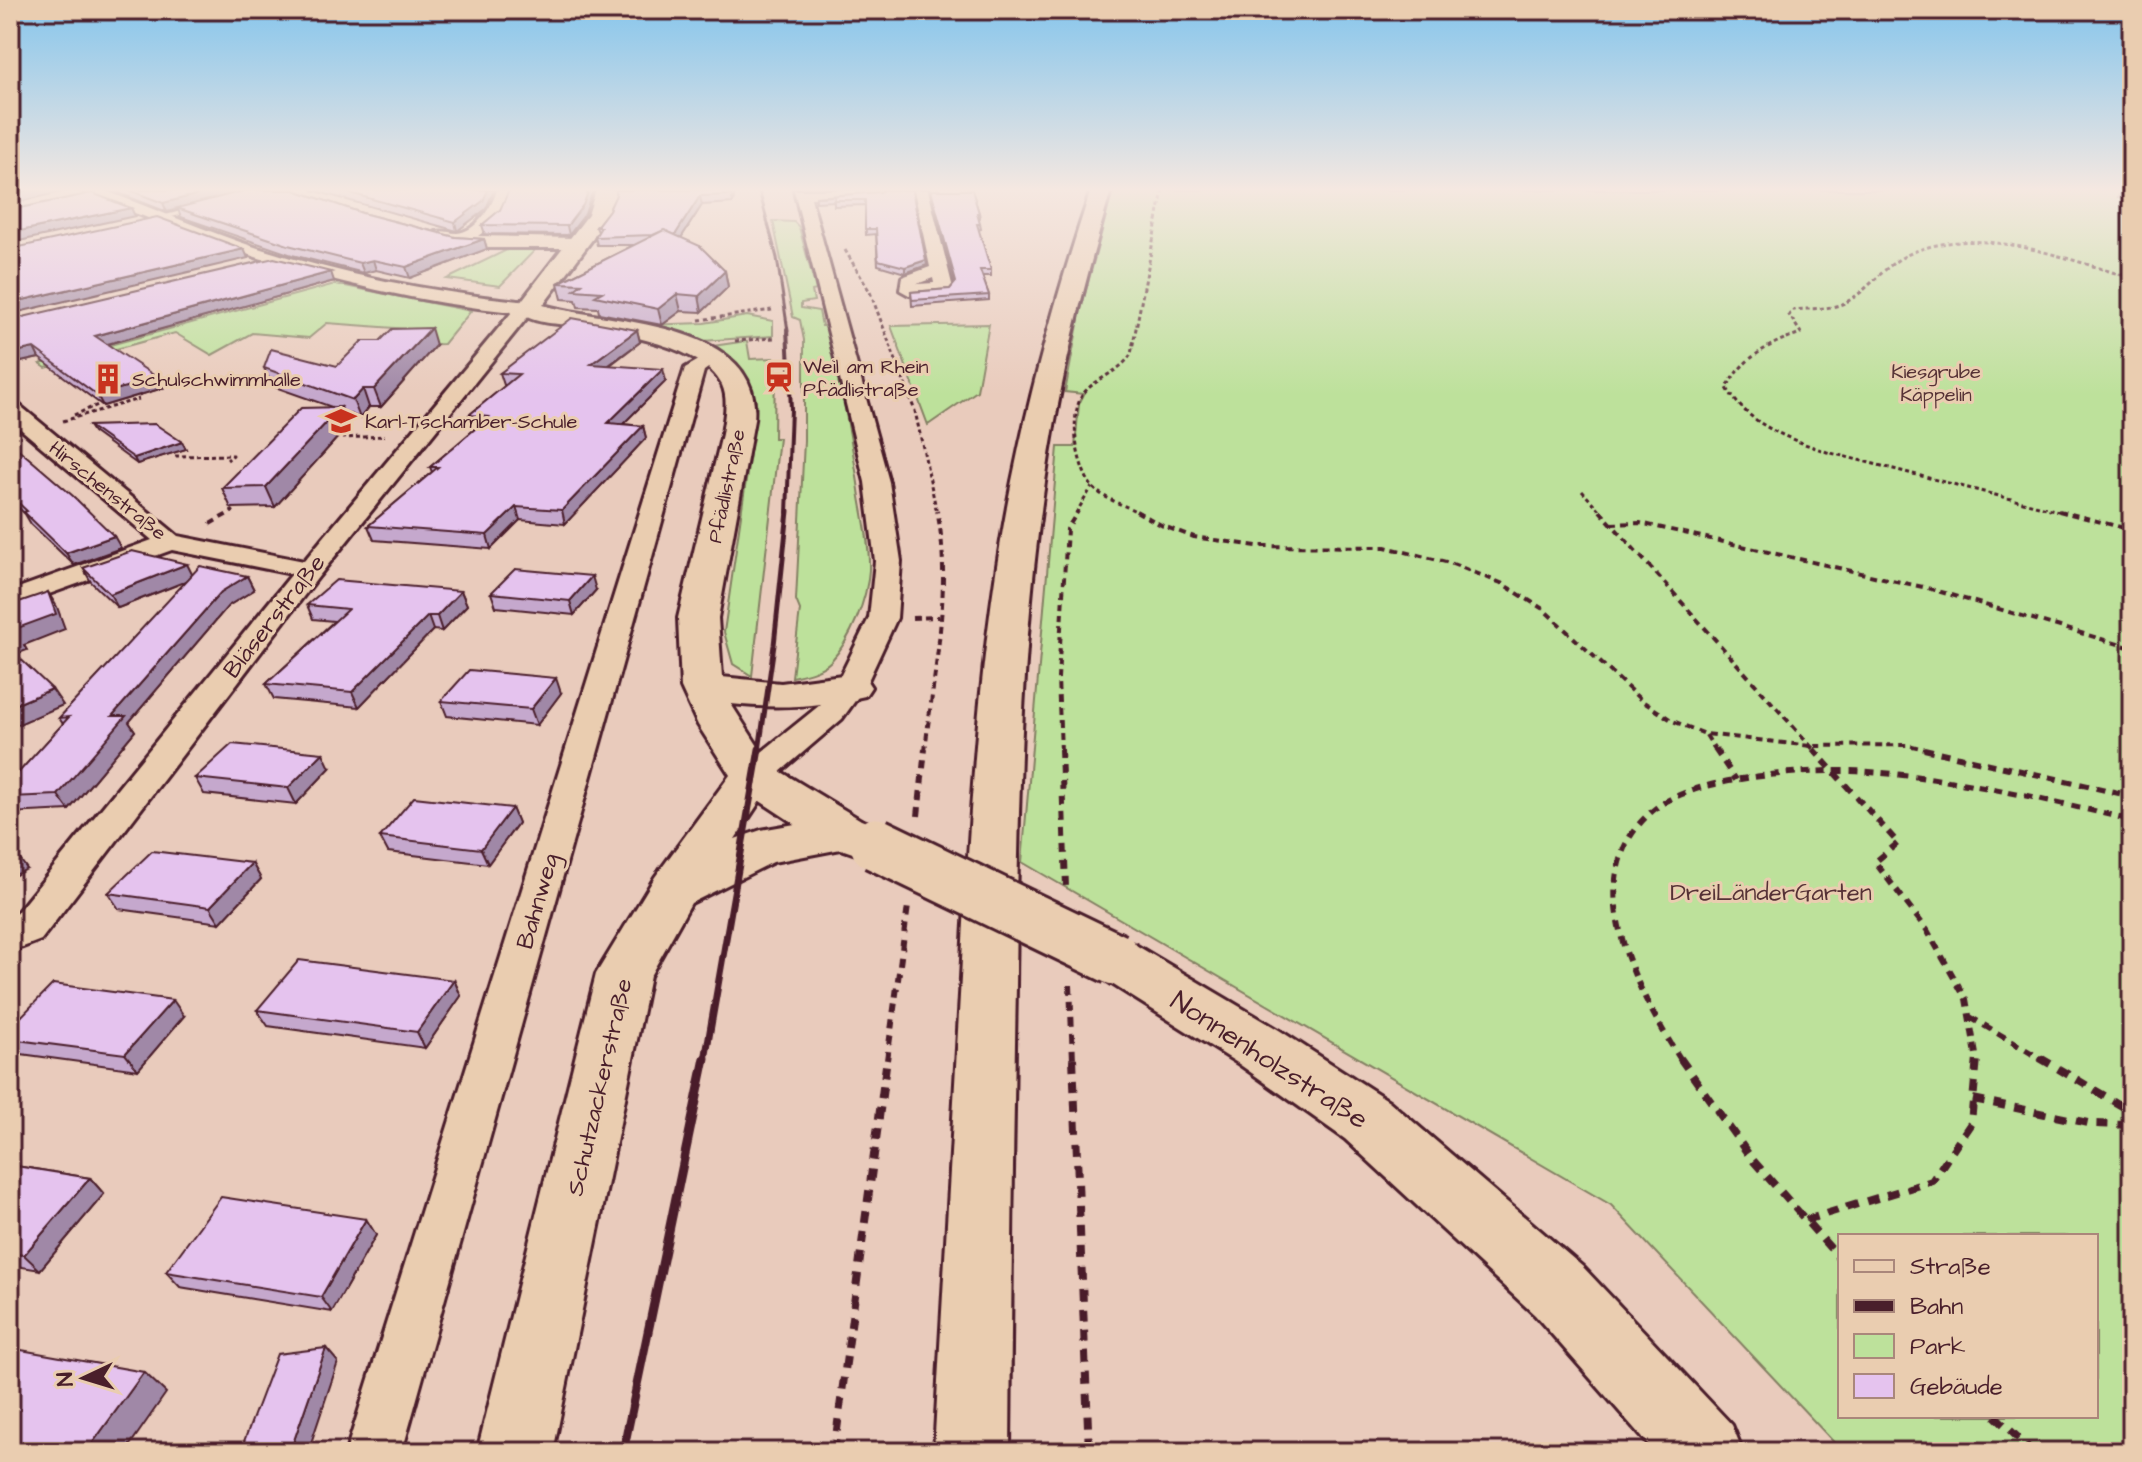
<svg xmlns="http://www.w3.org/2000/svg" width="2142" height="1462" font-family="'Architects Daughter',sans-serif">
  <rect width="100%" height="100%" fill="#e9cbbc"/>
  <filter id="ink" filterUnits="userSpaceOnUse"><feTurbulence type="fractalNoise" baseFrequency=".0125" numOctaves="2"/><feDisplacementMap in="SourceGraphic" scale="16" xChannelSelector="R" yChannelSelector="G"/><feConvolveMatrix kernelMatrix="1 2 1 2 8 2 1 2 1" color-interpolation-filters="sRGB"/></filter>
  <g filter="url(#ink)">
    <g fill="#bde19b" stroke="#848063" stroke-width="2" fill-rule="evenodd">
      <path d="M1113 190H2132V1452H1843L1611 1205 1022 862 1058 447H1075L1079 404 1084 394 1065 392 1081 309ZM1840 1236H2096V1416H1840Z"/>
      <path d="M773 221 794 222 799 227 816 290 812 291 814 301 801 303V308L819 311 822 326H829C840 383 852 439 860 497 864 521 870 546 869 570 867 600 851 639 831 661 821 671 805 674 792 677L800 610 796 600 804 441V340L800 320 793 317Z"/>
      <path d="M513 247H538L500 286 447 279Z"/>
      <path d="M335 284 471 311 444 344 409 345 408 329 327 323 309 338 252 333 212 355 175 333 46 368 40 364Z"/>
      <path d="M747 316 773 321V336L702 341 643 325 704 323Z"/>
      <path d="M989 324 977 391 928 425 891 326Z"/>
      <path d="M747 341 750 359 775 358 774 438H779L752 676 733 664 724 632 757 405H749L706 347Z"/>
    </g>
    <g fill="none" stroke-linecap="round" stroke-linejoin="round">
      <g stroke="#4a1f2b" stroke-width="6">
        <path id="lane" d="M200 206 203 210 158 220 154 218Z"/>
      </g>
      <g stroke="#4a1f2b" stroke-width="6">
        <g id="street">
          <path d="M82 190H103C155 209 206 231 258 248 346 276 437 293 529 302L538 308 525 320 319 576 41 940 10 952V921L292 574 172 550 10 608V591L152 540 10 420V402L18 404 178 536 304 561 512 312C385 299 261 264 143 216 125 209 96 203 82 190Z"/>
          <path d="M497 190H511C507 211 495 224 478 236L577 238 585 243 577 248H489L436 238V232C444 230 449 233 457 233 476 232 492 207 497 190Z"/>
          <path d="M794 190H887L880 194 811 198 889 482 901 561 897 618 865 687 842 719 766 784 754 787 742 784 737 776 742 768 820 705 836 685 869 618 875 561 865 482Z"/>
          <path d="M914 190H928L953 288 950 292 909 295 900 290 902 277 930 267ZM933 278 934 283 917 284Z"/>
          <path d="M711 353 721 359 704 371 402 1452H346L685 368Z"/>
        </g>
      </g>
      <g stroke="#4a1f2b" stroke-width="6">
        <g id="secondary">
          <path d="M596 190H616L615 202 609 217 543 305C608 324 764 320 754 420L718 618 722 677 781 683 850 674 865 678 871 687 865 696C819 707 778 709 731 704L770 765 861 820 893 832 900 844 893 856 876 861 841 849 773 862 691 903 650 976 553 1452H477L596 974 655 877 730 775 698 725 681 688 678 618 722 434C724 419 729 400 722 385 702 343 609 332 568 325 552 323 527 323 516 308L588 215ZM760 801 795 824 761 830 735 839Z"/>
          <path d="M1115 938 1134 944 1279 1030 1389 1101 1583 1267 1732 1425 1743 1452H1655L1535 1315 1345 1139 1239 1064 1096 974 1088 959 1096 944Z"/>
        </g>
      </g>
      <g stroke="#4a1f2b" stroke-width="6">
        <path id="primary" d="M1091 190H1111C1083 287 1059 383 1045 482 1020 649 1018 818 1016 986 1013 1141 1011 1297 1010 1452H934C943 1294 952 1136 961 978 970 812 979 644 1012 481 1032 382 1059 286 1091 190Z"/>
      </g>
      <g stroke="#4a1f2b" stroke-width="3" stroke-dasharray="4 3" stroke-linecap="butt">
        <path d="M845 250 870 292 915 411 937 513"/>
        <path d="M699 320 772 310"/>
        <path d="M735 341 774 338"/>
        <path d="M160 387 177 382"/>
        <path d="M74 415 100 404"/>
        <path d="M63 421 139 399"/>
        <path d="M342 438 385 436"/>
        <path d="M175 456 233 455 227 460"/>
        <path d="M1582 491 1602 513"/>
        <path d="M231 513 236 508"/>
        <path d="M1076 513 1092 487"/>
        <path d="M1140 513C1126 506 1099 497 1091 485 1077 465 1068 416 1083 394 1096 377 1120 373 1131 354L1163 190"/>
        <path d="M2066 513 1827 452C1788 438 1749 426 1727 388 1740 359 1772 342 1801 333L1789 315 1793 310C1809 308 1827 310 1842 304 1867 293 1881 268 1905 256 1974 221 2063 258 2132 278"/>
      </g>
      <g stroke="#4a1f2b" stroke-width="4" stroke-dasharray="7 5" stroke-linecap="butt">
        <path d="M1136 511 1163 526 1194 537 1257 546 1385 547 1450 563 1501 583 1543 609 1642 701 1673 721 1705 734 1811 746 1908 745 1933 751"/>
        <path d="M1600 511 1815 751"/>
        <path d="M2059 511 2132 530"/>
        <path d="M210 524 233 511"/>
        <path d="M1611 524 1640 523 1927 588 2132 648"/>
        <path d="M912 618 939 617"/>
        <path d="M1706 735 1716 751"/>
        <path d="M925 751C933 676 953 584 937 511"/>
        <path d="M1061 751 1058 678 1067 529 1078 511"/>
      </g>
      <g stroke="#4a1f2b" stroke-width="6" stroke-dasharray="9 7" stroke-linecap="butt">
        <path d="M1061 749 1066 887"/>
        <path d="M1715 749 1736 780"/>
        <path d="M1813 749 1898 843 1875 862 1927 930 1966 999 1977 1060"/>
        <path d="M1924 749 2132 796"/>
        <path d="M918 816 925 749"/>
        <path d="M1070 985 1073 1060"/>
        <path d="M1970 1017 2043 1060"/>
        <path d="M887 1060 908 906"/>
        <path d="M1681 1060C1637 991 1572 874 1656 808 1696 777 1802 770 1851 771 1946 775 2040 798 2132 820"/>
      </g>
      <g stroke="#4a1f2b" stroke-width="8" stroke-dasharray="12 9" stroke-linecap="butt">
        <path d="M1073 1058 1089 1452"/>
        <path d="M1680 1058 1751 1158 1840 1259"/>
        <path d="M2040 1058 2132 1112"/>
        <path d="M1973 1099 2093 1124 2132 1125"/>
        <path d="M1806 1220 1932 1181 1971 1123 1977 1058"/>
        <path d="M1995 1416 2033 1452"/>
        <path d="M834 1452 887 1058"/>
      </g>
      <use href="#lane" fill="#eacdb0" fill-rule="evenodd"/>
      <use href="#street" fill="#eacdb0" fill-rule="evenodd"/>
      <use href="#secondary" fill="#eacdb0" fill-rule="evenodd"/>
      <use href="#primary" fill="#eacdb0" fill-rule="evenodd"/>
      <path stroke="#4a1f2b" stroke-width="3" d="M759 190 777 258 788 331"/>
      <path stroke="#4a1f2b" stroke-width="4" d="M787 329 791 409 787 513"/>
      <path stroke="#4a1f2b" stroke-width="5" d="M759 751 774 645 788 511"/>
      <path stroke="#4a1f2b" stroke-width="7" d="M705 1060 759 749"/>
      <path stroke="#4a1f2b" stroke-width="9" d="M623 1452 705 1058"/>
      <g stroke="#4a1f2b" stroke-width="57" stroke-linecap="butt">
        <path id="secondary-bridge" d="M876 844 1115 959"/>
      </g>
      <use href="#secondary-bridge" stroke="#eacdb0" stroke-width="51"/>
    </g>
    <g fill="#c5a8cd" stroke="#4a1f2b" stroke-width="2">
      <path d="M118 190H294L362 213 455 237 484 239 487 249 410 278 376 270 364 273 292 255 181 217 178 209 167 212 119 193Z"/>
      <path d="M312 190H494L486 209 457 231Z"/>
      <path d="M616 190H735L733 203 702 205 681 238 725 271 728 287 702 312 681 311 662 325 599 313 598 308 578 307 576 300 562 299 558 283 634 245H597L595 237 598 232 596 227 609 210 616 195Z"/>
      <path d="M930 190H972L979 213 980 218 979 219 981 229 978 230 991 270V276H982L989 295V300L912 306 911 292 950 289 955 283Z"/>
      <path d="M2121 190H2132V199L2118 197Z"/>
      <path d="M880 192 926 260 927 265 905 273 878 265 876 234 866 235 865 205 834 206V201L816 202V197Z"/>
      <path d="M500 210 585 214 569 235 485 234 482 225Z"/>
      <path d="M334 281 107 344 163 388 103 406 39 358 16 363 10 358V320Z"/>
      <path d="M637 330 640 342 609 366 666 381 623 424 643 426 646 438 565 524 520 520 491 549 374 540 368 526 432 472 430 467 476 428H473L469 415 506 385H504L500 373Z"/>
      <path d="M436 345 381 407H369L360 418 342 411 348 426 275 507 231 508 222 488 332 407 272 386 264 368 337 366Z"/>
      <path d="M89 426 182 442 186 449 137 464 93 432Z"/>
      <path d="M10 442 121 548 74 565 31 524 25 514 10 500Z"/>
      <path d="M83 568 193 575 247 576 254 590 228 606 129 722 135 731 69 810 10 813V782L63 724 59 718 187 581 118 608 91 582Z"/>
      <path d="M596 590 574 615 496 607 491 593Z"/>
      <path d="M461 591 467 605 442 631 433 630 359 707 274 699 266 684 334 621 313 619 307 605Z"/>
      <path d="M561 693 537 725 447 716 441 701Z"/>
      <path d="M330 768 296 804 204 794 195 778Z"/>
      <path d="M512 808 518 823 488 864 388 852 380 837Z"/>
      <path d="M252 863 261 879 220 923 119 909 108 893Z"/>
      <path d="M454 980 461 996 425 1048 268 1026 257 1010Z"/>
      <path d="M184 1016 138 1070 14 1053 10 1048V1028Z"/>
      <path d="M10 1165 90 1178 104 1194 40 1270 10 1265Z"/>
      <path d="M366 1219 376 1235 332 1312 180 1287 166 1272Z"/>
    </g>
    <g fill="#a088a7" stroke="#4a1f2b" stroke-width="2">
      <path d="M29 190H69L10 204V195Z"/>
      <path d="M215 190H251L167 212 163 203Z"/>
      <path d="M488 190H494L486 209 457 231 455 222Z"/>
      <path d="M589 190H593L585 214 569 235 567 226Z"/>
      <path d="M732 190H735L733 203 731 195Z"/>
      <path d="M700 196 702 205 677 244 675 235Z"/>
      <path d="M131 208 135 216 10 243V233Z"/>
      <path d="M484 239 487 249 410 278 406 267Z"/>
      <path d="M244 249 248 258 10 314V303Z"/>
      <path d="M373 260 376 270 364 273 360 263Z"/>
      <path d="M926 260 927 265 905 273V267Z"/>
      <path d="M725 271 728 287 702 312 699 296Z"/>
      <path d="M331 272 334 281 100 346 95 336Z"/>
      <path d="M677 294 681 311 662 325 658 309Z"/>
      <path d="M431 328 436 345 381 407 374 389Z"/>
      <path d="M637 330 640 342 594 376 591 364Z"/>
      <path d="M34 348 39 358 16 363 10 353Z"/>
      <path d="M663 369 666 381 611 436 608 423Z"/>
      <path d="M158 378 163 388 103 406 97 395Z"/>
      <path d="M363 389 369 407 360 418 353 400Z"/>
      <path d="M341 407 348 426 275 507 266 487Z"/>
      <path d="M643 426 646 438 565 524 562 510Z"/>
      <path d="M182 442 186 449 137 464 134 458Z"/>
      <path d="M516 507 520 520 491 549 487 535Z"/>
      <path d="M114 536 121 548 74 565 66 553Z"/>
      <path d="M187 564 194 578 118 608 110 594Z"/>
      <path d="M247 576 254 590 228 606 129 722 135 731 69 810 58 795 112 716 221 592Z"/>
      <path d="M592 576 596 590 574 615 570 601Z"/>
      <path d="M461 591 467 605 442 631 437 616Z"/>
      <path d="M48 592 57 607 65 629 24 645 27 650 11 656 10 654V637L12 630Z"/>
      <path d="M428 616 433 630 359 707 352 692Z"/>
      <path d="M556 678 561 693 537 725 531 709Z"/>
      <path d="M52 689 63 705 10 728V707Z"/>
      <path d="M323 753 330 768 296 804 288 788Z"/>
      <path d="M512 808 518 823 488 864 481 849Z"/>
      <path d="M19 858 27 869 10 878V863Z"/>
      <path d="M252 863 261 879 220 923 210 907Z"/>
      <path d="M454 980 461 996 425 1048 417 1032Z"/>
      <path d="M173 1000 184 1016 138 1070 125 1054Z"/>
      <path d="M90 1178 104 1194 40 1270 24 1255Z"/>
      <path d="M366 1219 376 1235 332 1312 321 1297Z"/>
      <path d="M326 1348 338 1362 308 1452H290Z"/>
      <path d="M144 1372 166 1393 125 1452H86Z"/>
    </g>
    <g fill="#e5c3ee" stroke="#4a1f2b" stroke-width="2">
      <path d="M10 190H29L10 195Z"/>
      <path d="M129 190H215L163 203Z"/>
      <path d="M247 190H294L362 213 455 237 484 239 406 267 373 260 360 263 288 245 177 208Z"/>
      <path d="M339 190H488L483 201 455 222Z"/>
      <path d="M509 190H589L583 205 567 226 482 225 500 210Z"/>
      <path d="M616 190H732L731 195 700 196 675 235 664 230 653 235 595 237 601 227H596L609 210 616 195Z"/>
      <path d="M883 190H912L926 260 905 267 878 260 876 229H865V200H834L835 196 816 197 880 192Z"/>
      <path d="M931 190H972L979 213H977L980 224H977L991 270H980L989 295 912 300 911 292 950 289 956 282Z"/>
      <path d="M2121 190H2132V194L2120 192Z"/>
      <path d="M92 193 131 208 10 233V210Z"/>
      <path d="M157 217 244 249 10 303V249Z"/>
      <path d="M664 230 700 246 725 271 699 296 677 294 658 309 595 296 602 292 574 290 582 284 558 283Z"/>
      <path d="M274 258 331 272 95 336 158 378 97 395 34 348 10 353V320Z"/>
      <path d="M572 318 637 330 591 364 663 369 608 423 643 426 562 510 516 507 487 535 368 526 438 467H430L489 417 469 415 519 374 500 373Z"/>
      <path d="M431 328 374 389H363L353 400 264 368 271 349 337 366 362 341H380L392 329Z"/>
      <path d="M341 407 266 487 222 488 301 408Z"/>
      <path d="M155 424 182 442 134 458 89 426Z"/>
      <path d="M10 442 73 496 114 536 66 553 24 512 27 511 10 495Z"/>
      <path d="M132 551 187 564 110 594 83 568Z"/>
      <path d="M200 566 247 576 221 592 112 716H126L58 795 10 797V782L69 717 59 718Z"/>
      <path d="M515 569 592 576 570 601 491 593Z"/>
      <path d="M336 580 461 591 437 616H428L352 692 266 684 348 609 307 605Z"/>
      <path d="M48 592 56 614 12 630 17 634 10 637V605Z"/>
      <path d="M10 649 52 689 10 707Z"/>
      <path d="M469 670 556 678 531 709 441 701Z"/>
      <path d="M232 744 323 753 288 788 195 778Z"/>
      <path d="M414 797 512 808 481 849 380 837Z"/>
      <path d="M10 847 19 858 10 863Z"/>
      <path d="M152 851 252 863 210 907 108 893Z"/>
      <path d="M299 960 454 980 417 1032 257 1010Z"/>
      <path d="M53 984 173 1000 125 1054 10 1039V1028Z"/>
      <path d="M10 1165 90 1178 24 1255 10 1253Z"/>
      <path d="M221 1197 366 1219 321 1297 166 1272Z"/>
      <path d="M10 1348 144 1372 86 1452H10Z"/>
      <path d="M326 1348 290 1452H240L277 1354Z"/>
    </g>
  </g>
  <linearGradient id="sky" x2="0" y2="1"><stop stop-color="#85c5ec"/><stop offset="0.48" stop-color="#f5e8e1"/><stop offset="1" stop-color="#f5e8e1" stop-opacity="0"/></linearGradient>
  <rect width="2142" height="395" fill="url(#sky)"/>
  <defs>
    <g id="station-bare" transform="scale(2.4)"><path d="M-3-6H3Q5-6 5-4V2Q5 4 3 4L4.5 6H3L1.5 4h-3L-3 6H-4.5L-3 4Q-5 4-5 2V-4Q-5-6-3-6ZM-3.5-4v3h7v-3ZM-3.5 1v1.5H-2V1ZM2 1v1.5H3.5V1Z" fill="#c8321e" stroke="#eacdb0" stroke-width="2.5" paint-order="stroke"/></g>
    <g id="building-bare" transform="scale(2.4)"><path d="M-4-6H4V6H1V3H-1V6H-4ZM-2.5-4.3h1.7v1.8h-1.7ZM.8-4.3h1.7v1.8H.8ZM-2.5-1h1.7V.8h-1.7ZM.8-1h1.7V.8H.8Z" fill="#c8321e" stroke="#eacdb0" stroke-width="2.5" paint-order="stroke"/></g>
    <g id="school-bare" transform="scale(2.4)"><path d="M0-5L7-2L0 1L-7-2ZM-4 1L0 2.5L4 1V4Q0 6-4 4Z" fill="#c8321e" stroke="#eacdb0" stroke-width="2.5" paint-order="stroke"/></g>
  </defs>
  <g fill-rule="evenodd">
    <use href="#station-bare" x="779" y="377"/>
    <use href="#building-bare" x="108" y="379"/>
    <use href="#school-bare" x="341" y="421"/>
  </g>
  <g text-anchor="middle" stroke-width="6" stroke-linejoin="round" paint-order="stroke">
    <g font-size="20" fill="#4a1f2b" stroke="#eacdb0" text-anchor="start">
      <text x="803" y="373">Weil am Rhein<tspan x="803" dy="23">Pfädlistraße</tspan></text>
      <text x="132" y="386">Schulschwimmhalle</text>
      <text x="365" y="428">Karl-Tschamber-Schule</text>
    </g>
    <g font-size="20" fill="#563236" stroke="#eacdb0">
      <text x="1936" y="378">Kiesgrube<tspan x="1936" dy="23">Käppelin</tspan></text>
    </g>
    <g font-size="20" fill="#4a1f2b" stroke="#eacdb0">
      <text transform="translate(726 486) rotate(-78)" y="7">Pfädlistraße</text>
      <text transform="translate(108 490) rotate(39)" y="7">Hirschenstraße</text>
    </g>
    <g font-size="24" fill="#4a1f2b" stroke="#eacdb0">
      <text transform="translate(274 616) rotate(-52)" y="8">Bläserstraße</text>
      <text transform="translate(537 901) rotate(-74)" y="8">Bahnweg</text>
      <text transform="translate(599 1087) rotate(-77)" y="8">Schutzackerstraße</text>
    </g>
    <g font-size="24" fill="#563236" stroke="#eacdb0">
      <text x="1771" y="900">DreiLänderGarten</text>
    </g>
    <g font-size="28" fill="#4a1f2b" stroke="#eacdb0">
      <text transform="translate(1270 1059) rotate(33)" y="10">Nonnenholzstraße</text>
    </g>
  </g>
  <rect width="2142" height="1462" fill="none" stroke="#eacdb0" stroke-width="40"/>
  <rect x="20" y="20" width="2102" height="1422" fill="none" stroke="#4a1f2b" stroke-width="3" filter="url(#ink)"/>
  <rect x="1838" y="1234" width="260" height="184" fill="#eacdb0" stroke="#aa877b" stroke-width="2"/>
  <rect x="1854" y="1260" width="40" height="12" fill="#eacdb0" stroke="#aa877b" stroke-width="2"/>
  <text x="1910" y="1274" font-size="24" fill="#4a1f2b">Straße</text>
  <rect x="1854" y="1300" width="40" height="12" fill="#4a1f2b" stroke="#aa877b" stroke-width="2"/>
  <text x="1910" y="1314" font-size="24" fill="#4a1f2b">Bahn</text>
  <rect x="1854" y="1334" width="40" height="24" fill="#bde19b" stroke="#aa877b" stroke-width="2"/>
  <text x="1910" y="1354" font-size="24" fill="#4a1f2b">Park</text>
  <rect x="1854" y="1374" width="40" height="24" fill="#e5c3ee" stroke="#aa877b" stroke-width="2"/>
  <text x="1910" y="1394" font-size="24" fill="#4a1f2b">Gebäude</text>
  <g transform="translate(84 1378) rotate(266)" stroke="#eacdb0" stroke-width="6" paint-order="stroke">
  <path d="M0-6L14 30L0 20L-14 30Z" fill="#4a1f2b"/>
  <text y="-12" font-size="22" font-weight="bold" text-anchor="middle" fill="#4a1f2b">N</text>
  </g>
</svg>
